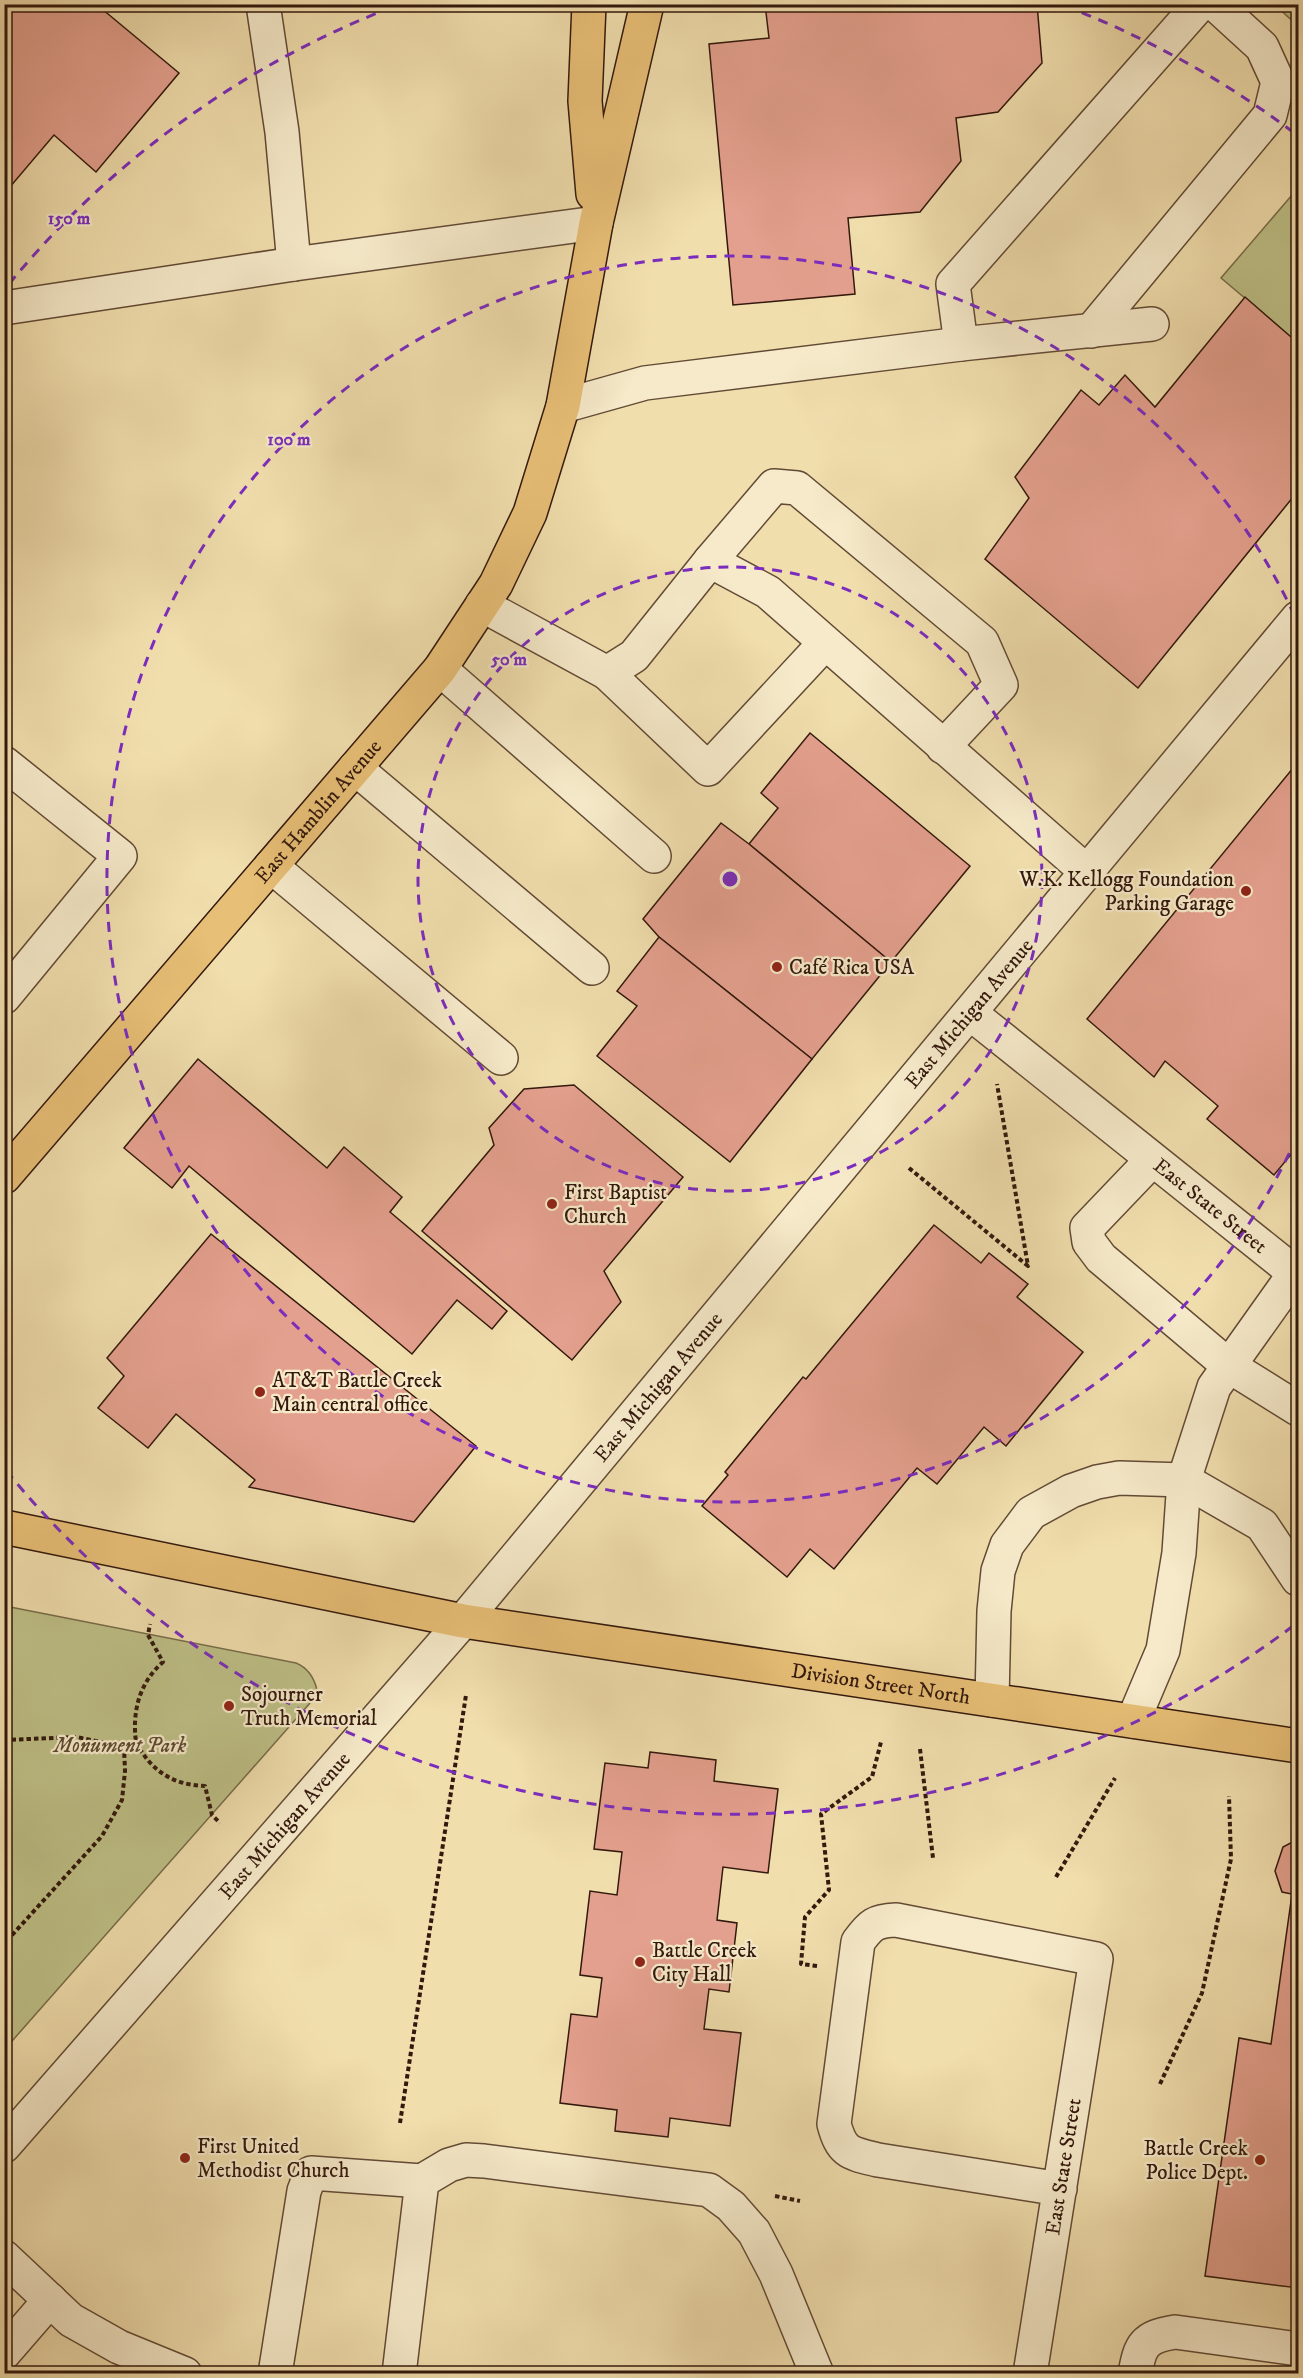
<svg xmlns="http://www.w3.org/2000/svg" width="1303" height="2378" font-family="'IM FELL DW Pica',serif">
  <rect width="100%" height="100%" fill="#f1dead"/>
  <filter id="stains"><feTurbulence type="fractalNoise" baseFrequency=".00333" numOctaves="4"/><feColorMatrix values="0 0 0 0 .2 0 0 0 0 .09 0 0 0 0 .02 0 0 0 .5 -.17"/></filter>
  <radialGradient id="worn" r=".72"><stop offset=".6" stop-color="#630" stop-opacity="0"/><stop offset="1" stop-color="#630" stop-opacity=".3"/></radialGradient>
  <g fill="#bec087" stroke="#786c4a" stroke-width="1.5">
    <path d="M1275 5H1298V26Z"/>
    <path d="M1298 188V343L1221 278Z"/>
    <path d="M5 1606 296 1663C308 1668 314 1677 317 1690L310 1703 5 2049Z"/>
  </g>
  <g fill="#e4a08e" stroke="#33180d" stroke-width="1.5">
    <path d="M4 4H96L179 73 96 172 54 135 4 194Z"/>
    <path d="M765 4H1037L1042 63 998 112 956 118 961 161 920 212 848 218 855 294 733 305 709 44 769 38Z"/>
    <path d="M1245 297 1298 343V491L1138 688 985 559 1029 498 1015 477 1081 390 1099 405 1125 375 1155 407Z"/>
    <path d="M810 733 970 866 891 962 749 844 778 808 761 793Z"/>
    <path d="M1298 762V1146L1274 1175 1207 1119 1218 1106 1165 1061 1154 1077 1087 1019Z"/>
    <path d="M721 823 749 844 891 962 812 1059 659 937 643 919Z"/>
    <path d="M659 937 812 1059 730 1162 597 1056 637 1006 617 991Z"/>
    <path d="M198 1059 327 1168 344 1147 402 1197 390 1212 507 1311 492 1329 457 1300 412 1354 189 1166 172 1188 124 1148Z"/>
    <path d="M574 1085 683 1177 604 1271 621 1302 572 1360 422 1231 494 1145 489 1128 524 1089Z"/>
    <path d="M934 1225 981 1263 989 1253 1028 1284 1017 1297 1083 1352 1006 1446 984 1427 937 1484 917 1468 834 1569 810 1549 787 1577 702 1506 728 1475 725 1472 803 1377 806 1379Z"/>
    <path d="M211 1234 476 1446 414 1522 249 1487 255 1480 176 1414 148 1448 98 1408 124 1376 107 1358Z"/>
    <path d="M650 1752 716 1760 714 1781 778 1789 768 1873 723 1867 717 1920 737 1923 729 1992 709 1989 704 2029 741 2033 730 2126 670 2118 668 2137 615 2131 617 2110 560 2103 571 2014 597 2017 602 1978 580 1975 590 1891 617 1895 622 1852 594 1849 605 1763 648 1768Z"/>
    <path d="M1298 1839V2288L1205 2276 1239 2038 1271 2044 1292 1894 1282 1892 1275 1871 1283 1847Z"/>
  </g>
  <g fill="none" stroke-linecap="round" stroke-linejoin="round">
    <g stroke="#624a35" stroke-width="36">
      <g id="minor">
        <path d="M263 4 282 132 294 264"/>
        <path d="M4 308 294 264 596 223"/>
        <path d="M1091 331 1270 115 1278 82 1262 47 1215 4"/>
        <path d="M961 344 953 284 1200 4"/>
        <path d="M563 406 645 383 961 344 1152 324"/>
        <path d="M710 561 774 486 797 488 982 642 1001 685 943 747"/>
        <path d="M482 605 607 673 634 656 710 561 768 592 1087 872"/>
        <path d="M440 669 654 856"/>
        <path d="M607 673 708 769 825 643"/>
        <path d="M4 763 120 856 4 997"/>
        <path d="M355 768 592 968"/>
        <path d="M271 866 501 1058"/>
        <path id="s1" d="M970 1013 1295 1273 1214 1387 1184 1480 1179 1553 1163 1650 1133 1721"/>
        <path d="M1152 1160 1087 1228 1089 1242 1101 1258 1229 1366 1298 1409"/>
        <path d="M992 1700 994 1611 998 1571 1007 1545 1031 1513 1071 1491 1097 1482 1119 1478 1184 1480 1262 1525 1298 1579"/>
        <path id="s2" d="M4 2146 463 1621 1298 618"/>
        <path d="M4 2257 71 2320 119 2347 185 2374"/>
        <path d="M4 2353 50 2300"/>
        <path d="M275 2374 304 2191 311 2173 422 2181 449 2165 466 2160 484 2161 709 2190 731 2206 754 2232 776 2274 817 2374"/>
        <path d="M399 2374 422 2181"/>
        <path id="s3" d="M1030 2374 1096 1959 896 1920C875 1921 871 1924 858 1942L834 2124C842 2153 849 2153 878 2160L1060 2189"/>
        <path d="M1135 2374C1140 2345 1144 2337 1175 2332L1298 2349"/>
      </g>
    </g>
    <g stroke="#33180d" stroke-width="36">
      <g id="major">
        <path id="s4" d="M4 1527 463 1621 1298 1746"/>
      </g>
    </g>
    <g stroke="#33180d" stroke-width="36">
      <g id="highway">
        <path d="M589 4 585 101 593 194"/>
        <path id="s5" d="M4 1177 440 669 496 584 530 513 563 406 596 223 647 4"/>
      </g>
    </g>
    <g stroke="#33180d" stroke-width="4" stroke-dasharray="4.5 3" stroke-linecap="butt">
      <path d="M909 1168 1028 1266 997 1084"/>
      <path d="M4 1740 77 1737 124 1747 125 1771 122 1800 102 1836 4 1944"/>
      <path d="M136 1742C151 1771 173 1785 205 1786L212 1815 220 1823"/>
      <path d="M124 1747 136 1742C132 1712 139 1683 163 1662L148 1635 150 1624"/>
      <path d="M920 1749 933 1858"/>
      <path d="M1056 1877 1115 1778"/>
      <path d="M817 1966 801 1964 805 1917 829 1890 821 1814 872 1777 881 1742"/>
      <path d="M1160 2084 1202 1993 1231 1859 1229 1796"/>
      <path d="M400 2123 466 1695"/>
      <path d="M775 2196 800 2201"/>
    </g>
    <use href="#minor" stroke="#f6eaca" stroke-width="33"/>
    <use href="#major" stroke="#e8bf76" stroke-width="33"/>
    <use href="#highway" stroke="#e8bf76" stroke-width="33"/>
  </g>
  <g fill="none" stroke="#7b2cbf" stroke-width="3" stroke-dasharray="10 8">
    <circle cx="730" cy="879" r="312"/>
    <path d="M1297 1137A623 623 0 1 1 1297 621"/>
    <path d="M1293 1626A935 935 0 0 1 9 1474M9 284A935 935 0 0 1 395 6M1065 6A935 935 0 0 1 1293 132"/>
  </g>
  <g fill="#8f2418" stroke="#f6eaca" stroke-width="2">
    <circle cx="1246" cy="891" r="6"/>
    <circle cx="777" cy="967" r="6"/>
    <circle cx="552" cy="1204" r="6"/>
    <circle cx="260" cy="1392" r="6"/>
    <circle cx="229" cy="1706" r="6"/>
    <circle cx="640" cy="1962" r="6"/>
    <circle cx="185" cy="2158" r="6"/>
    <circle cx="1260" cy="2160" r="6"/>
  </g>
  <g text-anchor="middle" stroke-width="4.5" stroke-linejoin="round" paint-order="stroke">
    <g font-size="21" fill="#33180d" stroke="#f6eaca">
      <text dy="7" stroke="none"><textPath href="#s5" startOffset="482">East Hamblin Avenue</textPath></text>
      <text dy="7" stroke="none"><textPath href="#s2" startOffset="1488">East Michigan Avenue</textPath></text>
      <text dy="7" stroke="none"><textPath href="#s1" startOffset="308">East State Street</textPath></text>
      <text dy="7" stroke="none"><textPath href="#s2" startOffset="1002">East Michigan Avenue</textPath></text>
      <text dy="7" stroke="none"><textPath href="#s4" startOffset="891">Division Street North</textPath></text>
      <text dy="7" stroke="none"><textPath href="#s2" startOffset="426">East Michigan Avenue</textPath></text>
      <text dy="7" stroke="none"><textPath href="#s3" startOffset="210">East State Street</textPath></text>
    </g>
    <g font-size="21" fill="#33180d" stroke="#f6eaca" text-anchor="start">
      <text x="1234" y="886" text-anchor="end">W.K. Kellogg Foundation<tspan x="1234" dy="24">Parking Garage</tspan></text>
      <text x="789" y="974">Café Rica USA</text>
      <text x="564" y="1199">First Baptist<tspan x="564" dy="24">Church</tspan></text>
      <text x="272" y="1387">AT&amp;T Battle Creek<tspan x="272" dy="24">Main central office</tspan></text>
      <text x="241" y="1701">Sojourner<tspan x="241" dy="24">Truth Memorial</tspan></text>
      <text x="652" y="1957">Battle Creek<tspan x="652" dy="24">City Hall</tspan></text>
      <text x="197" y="2153">First United<tspan x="197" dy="24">Methodist Church</tspan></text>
      <text x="1248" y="2155" text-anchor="end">Battle Creek<tspan x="1248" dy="24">Police Dept.</tspan></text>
    </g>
    <g font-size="21" font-style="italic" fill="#5d4a32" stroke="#f6eaca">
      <text x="120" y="1752">Monument Park</text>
    </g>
  </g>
  <circle cx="730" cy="879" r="9" fill="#7b2cbf" stroke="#f6eaca" stroke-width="3"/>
  <g font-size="18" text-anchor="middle" font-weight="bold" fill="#7b2cbf" stroke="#f6eaca" stroke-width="4.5" stroke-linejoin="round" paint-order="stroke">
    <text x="69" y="224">150 m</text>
    <text x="289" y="445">100 m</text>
    <text x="509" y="665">50 m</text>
  </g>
  <rect width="1303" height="2378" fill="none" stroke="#f1dead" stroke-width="24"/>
  <rect x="6" y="6" width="1291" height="2366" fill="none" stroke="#33180d" stroke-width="3"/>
  <rect x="12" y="12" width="1279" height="2354" fill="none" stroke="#33180d" stroke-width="1.5"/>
  <rect width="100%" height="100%" filter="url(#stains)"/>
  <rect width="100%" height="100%" fill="url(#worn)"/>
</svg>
